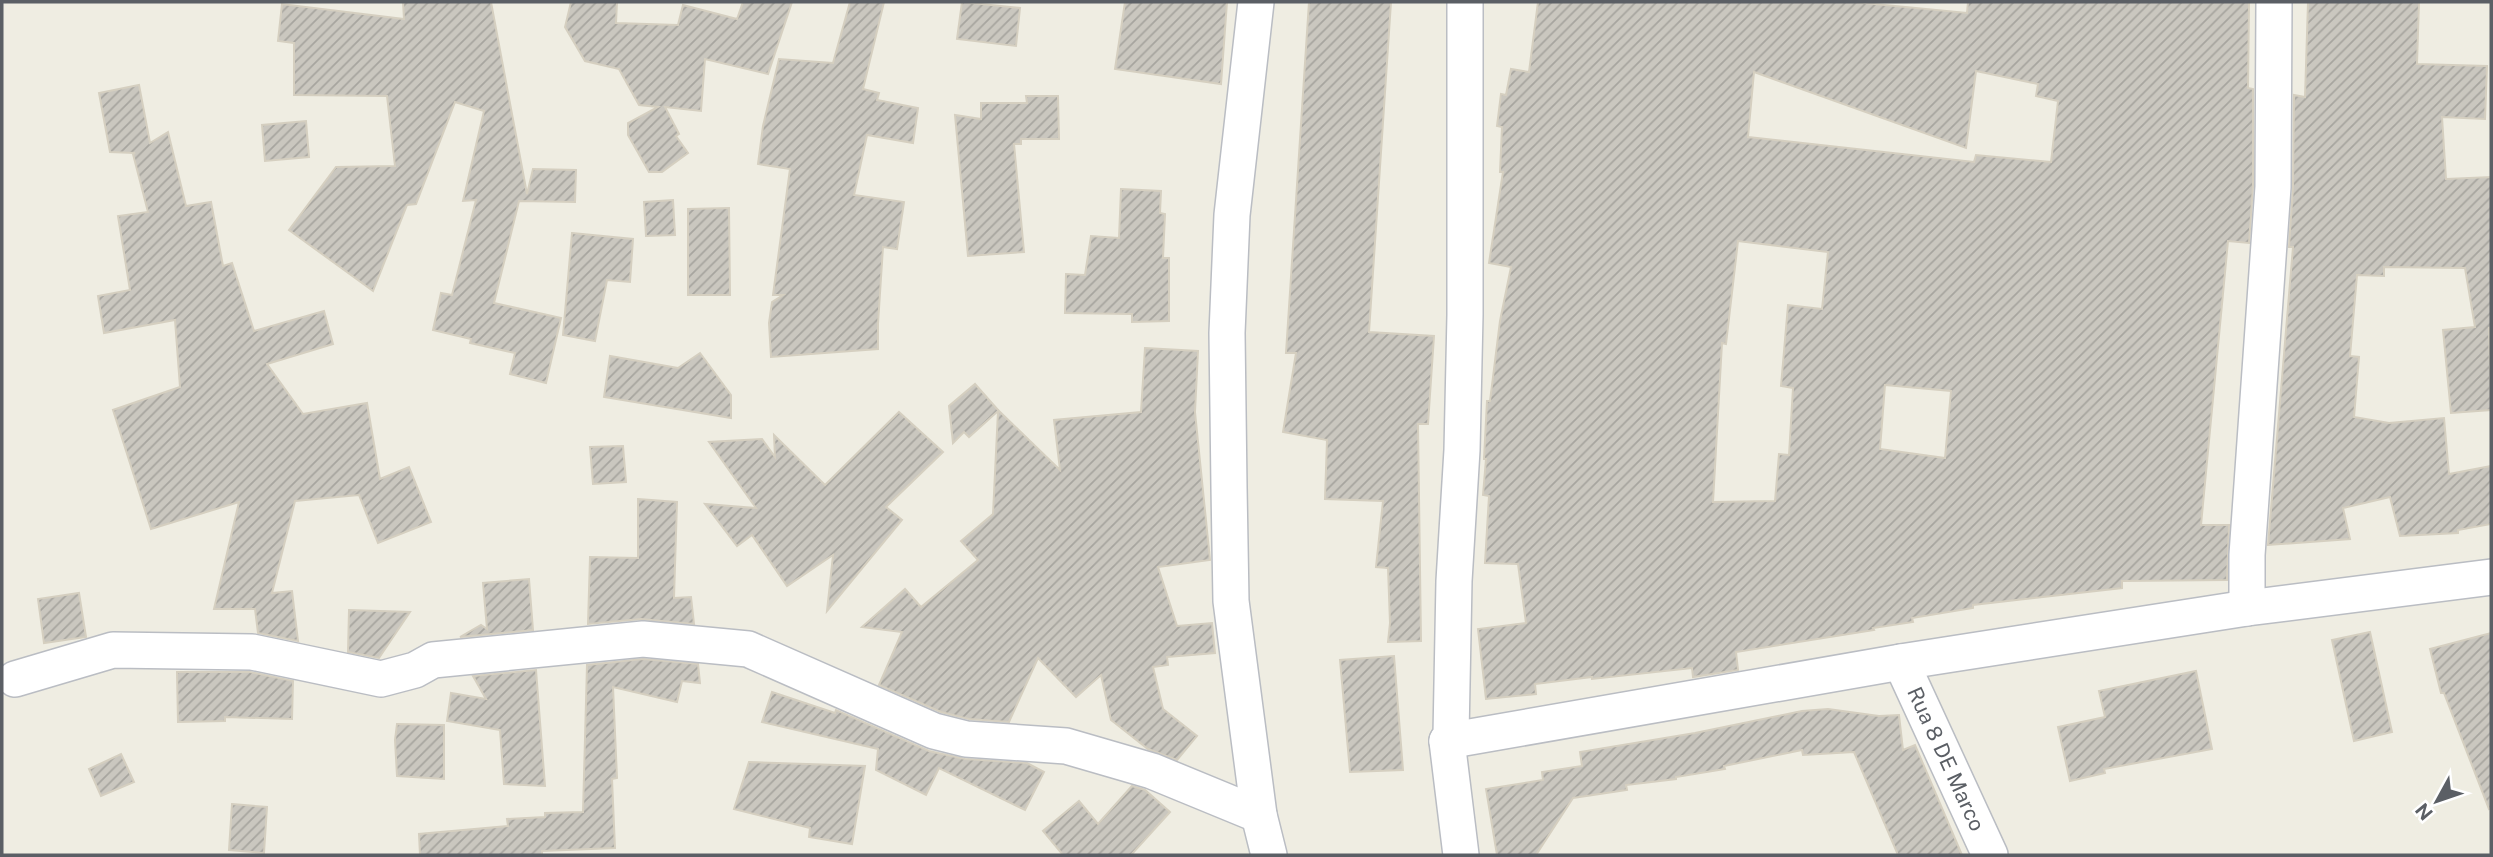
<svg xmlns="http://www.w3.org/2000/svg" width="2493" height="857" font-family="'Public Sans',sans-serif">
  <defs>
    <pattern id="building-hatch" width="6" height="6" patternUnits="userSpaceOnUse" patternTransform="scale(1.75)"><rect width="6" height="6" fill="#cac7bf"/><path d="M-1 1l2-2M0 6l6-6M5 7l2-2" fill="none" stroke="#a7a59f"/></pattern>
  </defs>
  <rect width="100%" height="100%" fill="#efede2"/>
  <g fill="url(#building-hatch)" stroke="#d5cfc0" stroke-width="2" fill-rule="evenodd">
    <path d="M403 2H491L527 194 533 169 576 170 575 202 519 201 494 303 561 318 546 383 510 374 515 353 470 343 471 339 433 330 441 293 452 295 476 200 463 201 484 111 455 102 416 204 407 205 373 291 289 230 336 167 395 166 387 96 294 95V43L278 41 282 4 404 19Z"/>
    <path d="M571 2H617L616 23 678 25 683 5 737 19 743 2H792L768 74 705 59 701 111 665 107 679 134 676 136 688 153 662 172H649L628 135V123L658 107 639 105 619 69 585 61 565 27Z"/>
    <path d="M850 2H884L863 89 879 93 877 100 918 108 913 143 867 135 854 195 904 202 897 249 883 247 878 324V349L771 357 769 323 772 302 783 295H773L790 169 758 164 763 126 779 59 833 63Z"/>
    <path d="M962 2 1020 8 1016 46 957 39Z"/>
    <path d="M1125 2H1227L1221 84 1115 69Z"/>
    <path d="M1309 2H1391L1369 332 1434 336 1428 424H1418L1421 641 1388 642 1390 623 1388 568 1376 567 1383 501 1325 499 1327 440 1283 432 1296 353H1286Z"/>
    <path d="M1538 2H1854L1967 13 1968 2H2249L2248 88 2253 89V186L2249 243 2228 241 2201 525H2229L2227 580 2122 581V588L1973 605V608L1912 618 1913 622 1873 628 1874 630 1736 652 1738 670 1693 677 1692 668 1592 679V677L1535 684 1536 694 1486 699 1478 629 1526 623 1518 564 1485 563 1489 496 1483 495 1486 459H1484L1487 401H1490L1500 321 1511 267 1489 263 1503 172H1500L1502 127 1497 126 1501 94 1506 95 1511 69 1529 72ZM1976 71 2038 84 2036 96 2058 101 2051 162 1976 155 1974 162 1748 137 1754 72 1966 148ZM1738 241 1828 252 1822 309 1788 305 1781 386 1793 388 1789 455 1779 454 1775 501 1713 502 1722 343 1726 344ZM1885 385 1951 391 1945 458 1880 449Z"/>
    <path d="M2308 2H2419L2417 64 2487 66 2485 119 2442 117 2446 179 2491 177V328H2489L2491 410 2451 413 2443 330 2475 327 2465 268 2384 267V276L2357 275 2350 356 2359 357 2354 417 2389 423 2444 418 2449 474 2491 466V524L2458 530V533L2400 536 2390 497 2343 508 2350 539 2268 545 2293 247H2289L2293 187 2294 95 2305 97Z"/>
    <path d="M139 85 150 143 168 132 186 206 211 202 223 266 232 263 254 331 324 311 333 344 267 364 303 414 367 403 380 479 409 467 431 522 378 543 359 495 295 501 272 593 292 591 298 641 258 633 255 609H214L239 502 151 529 113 410 180 387 175 320 104 333 98 296 130 290 118 216 148 212 133 154 135 153 110 152 99 93Z"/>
    <path d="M1026 96H1058L1059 139H1021V144H1014L1024 252 968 256 955 115 981 119V103H1027Z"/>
    <path d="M306 121 309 157 265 161 262 125Z"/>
    <path d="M1121 189 1161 191 1160 213 1165 214 1163 258H1169V321L1132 322V314L1065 313 1066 274 1085 275 1091 236 1119 238Z"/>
    <path d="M673 200 675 235 646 236 644 202Z"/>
    <path d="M729 208 730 295H688V209Z"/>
    <path d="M572 233 633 239 630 282 607 280 595 341 563 335Z"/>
    <path d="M1145 348 1198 351 1195 412 1210 560 1158 567 1177 626 1212 623 1215 653 1167 657 1168 665 1153 667 1163 709 1197 736 1177 760 1148 749 1111 720 1101 675 1076 697 1038 658 1009 722 969 719 941 712 879 685 902 632 862 627 905 589 921 607 978 560 961 541 993 514 998 411 969 437 964 432 953 443 949 406 975 384 998 410 1060 470 1054 420 1141 412Z"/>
    <path d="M700 353 731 395V418L604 397 610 356 678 368Z"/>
    <path d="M899 412 943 452 886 507 902 520 827 611 833 555 787 586 752 535 737 546 705 504 756 508 709 442 762 439 775 457 774 435 825 485Z"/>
    <path d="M623 446 626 482 593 484 590 447Z"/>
    <path d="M638 499 677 502 674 598 691 597 694 624 641 619 588 624 590 557 638 558Z"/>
    <path d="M529 579 533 630 460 637 481 625 487 629 483 583Z"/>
    <path d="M79 593 86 637 44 643 38 599Z"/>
    <path d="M349 610 410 612 379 658 348 652Z"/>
    <path d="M2370 632 2392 732 2354 741 2332 640Z"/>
    <path d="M2491 633V808L2489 809 2444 693H2441L2430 649Z"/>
    <path d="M1394 656 1403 770 1350 772 1340 660Z"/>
    <path d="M643 659 698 664 700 683 682 681 677 702 613 687 617 778 612 779 615 848 542 851V855H420L419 834 508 826 507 819 545 817V813L583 812 587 665Z"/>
    <path d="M536 670 545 786 504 784 500 730 447 721 451 693 486 699 473 676Z"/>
    <path d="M2196 671 2212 749 2104 769 2105 773 2070 781 2058 727 2105 717 2099 691Z"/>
    <path d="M177 672H250L293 681 292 719 225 717V721L178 722Z"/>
    <path d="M772 692 835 713 836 710 929 751 965 759 1027 763 1044 772 1025 810 939 768 926 795 876 770 878 749 762 722Z"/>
    <path d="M1828 709 1879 716 1899 715 1903 750 1915 745 1962 855H1898L1854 752 1803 755 1802 750 1724 766 1725 769 1676 777V779L1626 785 1627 790 1573 798 1536 855H1497L1486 789 1543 780 1542 772 1582 766 1580 752 1695 733 1802 711Z"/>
    <path d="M397 724 444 725V779L397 776 395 740Z"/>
    <path d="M121 754 134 782 101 796 89 769Z"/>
    <path d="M749 762 865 766 852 844 809 837 810 828 734 809Z"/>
    <path d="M1132 786 1145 790 1170 812 1131 855H1063L1043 831 1079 801 1098 824Z"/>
    <path d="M232 804 267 807 264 853 229 850Z"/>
  </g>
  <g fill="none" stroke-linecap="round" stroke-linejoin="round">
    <g stroke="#babdc3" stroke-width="38">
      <g id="street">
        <path d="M1256 2 1232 215 1227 333 1229 487 1231 601 1259 815 1269 855"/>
        <path d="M2247 608V555L2273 187 2274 2"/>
        <path id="s1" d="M1901 662 1990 855"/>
        <path d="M15 679 113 650 252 652 381 679 415 670 433 660 643 639 748 649 934 731 966 739 1066 746 1152 771 1259 815"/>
        <path d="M1447 741 1901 662 2247 608 2491 577"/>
        <path d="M1461 855 1447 741 1451 735 1454 581 1462 450 1465 315V2"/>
      </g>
    </g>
    <use href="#street" stroke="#fff" stroke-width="35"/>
  </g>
  <g text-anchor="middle" stroke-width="7" stroke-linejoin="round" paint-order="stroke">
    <g font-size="21" fill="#5b5f65" stroke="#fff">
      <text dy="7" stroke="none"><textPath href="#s1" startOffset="107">Rua 8 DE Marco</textPath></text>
    </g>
  </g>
  <rect width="2493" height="857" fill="none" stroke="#5b5f65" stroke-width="7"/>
  <g transform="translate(2437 801) rotate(230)" stroke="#ffffff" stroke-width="5" paint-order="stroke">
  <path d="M0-5L12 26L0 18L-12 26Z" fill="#5b5f65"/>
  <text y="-10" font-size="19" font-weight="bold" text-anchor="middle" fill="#5b5f65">N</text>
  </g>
</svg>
